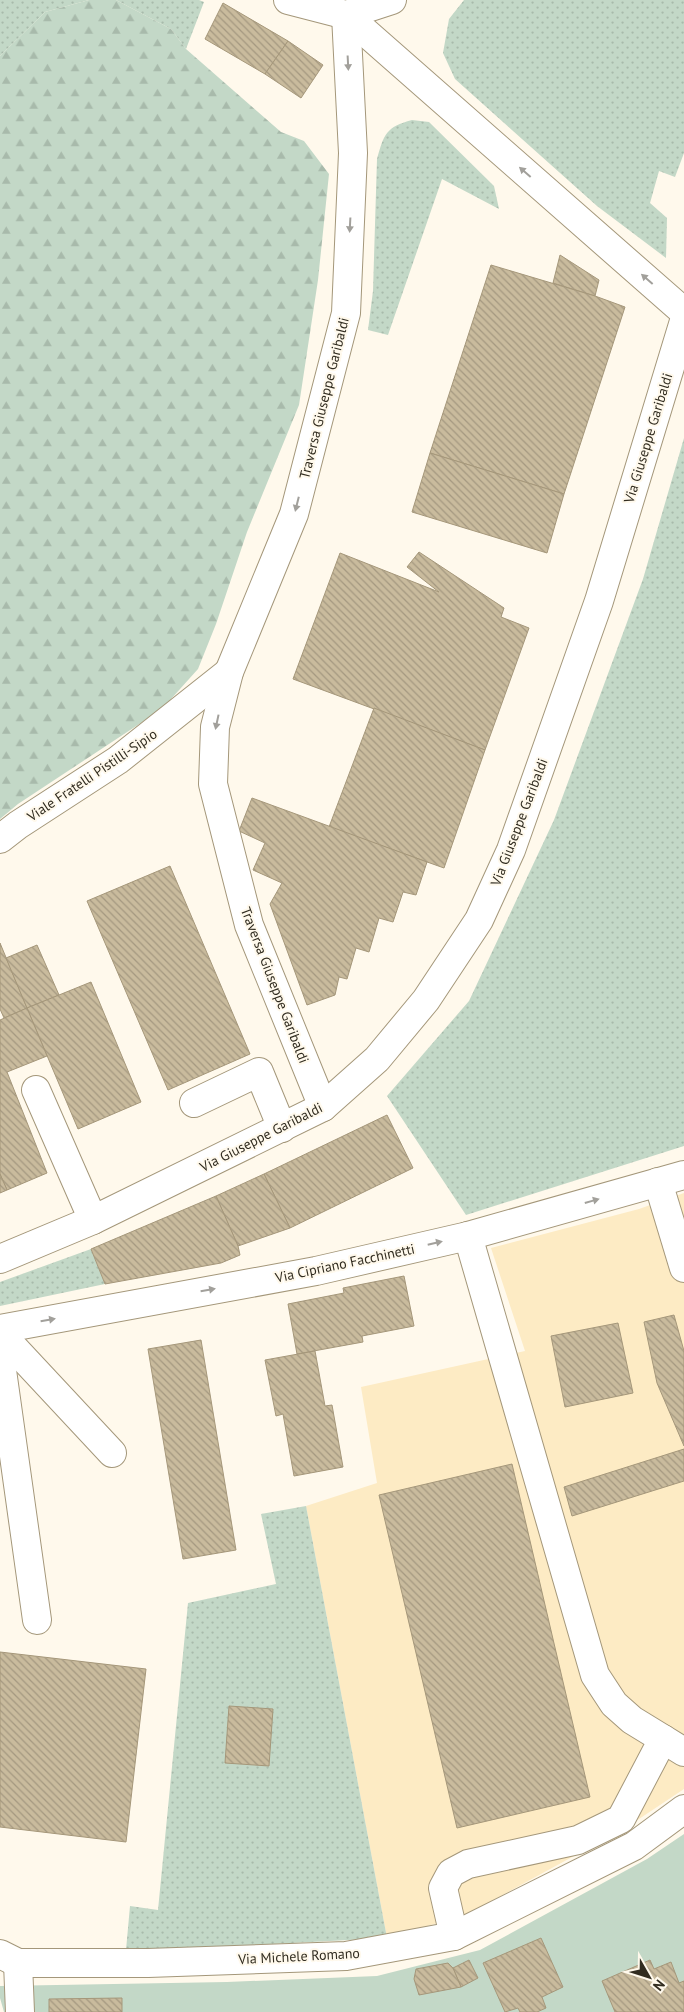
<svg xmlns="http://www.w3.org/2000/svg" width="684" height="2012" font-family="'PT Sans',sans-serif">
  <defs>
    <pattern id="grass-dots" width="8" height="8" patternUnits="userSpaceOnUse" patternTransform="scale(1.25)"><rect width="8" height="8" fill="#c3d8c7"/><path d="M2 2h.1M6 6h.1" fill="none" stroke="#a8baab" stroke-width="1.8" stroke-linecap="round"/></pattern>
    <pattern id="forest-firs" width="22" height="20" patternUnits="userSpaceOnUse" patternTransform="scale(1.25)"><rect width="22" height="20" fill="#c3d8c7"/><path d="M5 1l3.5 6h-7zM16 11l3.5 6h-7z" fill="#a8baab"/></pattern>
    <pattern id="building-back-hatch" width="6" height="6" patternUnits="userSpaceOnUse" patternTransform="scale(1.25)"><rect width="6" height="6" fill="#c9bb9d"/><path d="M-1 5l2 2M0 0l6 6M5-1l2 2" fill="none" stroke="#a49880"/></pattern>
  </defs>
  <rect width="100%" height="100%" fill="#fff9ec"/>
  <path fill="#fdebc4" d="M684 1193V1789L627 1827 468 1914 387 1938 306 1506 377 1483 361 1387 525 1351 491 1248 639 1209Z"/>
  <g fill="url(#grass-dots)">
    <path d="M0 0H89L45 12 0 56Z"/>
    <path d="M116 0H199L204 2 186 49 171 29Z"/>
    <path d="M464 0H684V153L675 177 659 171 650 203 667 218 666 258 597 206 455 79 443 53 449 19Z"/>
    <path d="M412 120 429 122 494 186 499 209 442 179 388 335 368 330 373 291 377 159C384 134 386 127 412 120Z"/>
    <path d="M684 438V1146L466 1215 387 1096 469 1001 554 820 643 579Z"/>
    <path d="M91 1249 105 1284 0 1306V1282Z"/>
    <path d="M306 1506 387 1938 155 1950H126L130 1906 158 1910 188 1603 276 1584 261 1514Z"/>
  </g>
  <path fill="url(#forest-firs)" d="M89 0H116L171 29 186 49 281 132 304 141 329 174 318 280 299 405 247 532 216 624 198 669 162 709 18 804 0 819V56L45 12Z"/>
  <path fill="#c3d8c7" d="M684 1834V2012H4L0 1998V1986L227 1982 377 1976 480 1950 647 1859Z"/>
  <g fill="url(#building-back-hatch)" stroke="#a5977a">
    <path d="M223 3 288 41 265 74 205 39Z"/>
    <path d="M288 41 323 65 301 98 265 74Z"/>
    <path d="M560 255 599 280 595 296 553 283Z"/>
    <path d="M491 265 595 296 625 307 564 494 430 453Z"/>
    <path d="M430 453 564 494 547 553 412 512Z"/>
    <path d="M419 552 504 608 501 617 529 628 485 750 293 679 340 553 439 592 407 567Z"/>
    <path d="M374 708 485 750 444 868 329 827Z"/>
    <path d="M252 798 427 862 416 895 403 892 393 922 379 918 369 952 356 948 347 979 339 977 335 995 307 1005 270 904 282 883 253 870 265 843 239 831Z"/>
    <path d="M170 866 250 1054 168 1090 87 901Z"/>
    <path d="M0 943 27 1008 4 1018 0 1009Z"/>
    <path d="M37 945 59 995 27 1008 6 958Z"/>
    <path d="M91 982 141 1102 78 1129 27 1008Z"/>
    <path d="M27 1008 47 1056 7 1072 47 1173 7 1190 0 1174V1020Z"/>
    <path d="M387 1115 413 1168 290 1228 264 1174Z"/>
    <path d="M0 1174 7 1190 0 1193Z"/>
    <path d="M264 1174 290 1228 238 1246 216 1196Z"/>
    <path d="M216 1196 238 1246 240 1255 221 1263 105 1284 91 1249Z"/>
    <path d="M404 1276 414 1326 362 1336 363 1342 297 1354 288 1304 344 1293 343 1288Z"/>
    <path d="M674 1315 684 1351V1446L657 1383 644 1322Z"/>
    <path d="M618 1323 633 1393 565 1407 551 1336Z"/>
    <path d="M201 1340 236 1550 183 1559 148 1349Z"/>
    <path d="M315 1351 325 1406 332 1405 343 1467 294 1476 283 1414 276 1416 265 1360Z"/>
    <path d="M684 1449V1481L572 1516 564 1487Z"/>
    <path d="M512 1464 590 1797 457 1828 379 1495Z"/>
    <path d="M0 1652 146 1669 126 1842 0 1827Z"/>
    <path d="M229 1706 273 1709 269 1766 225 1763Z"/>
    <path d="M541 1938 563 1987 542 1997 546 2008 537 2012H520L518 2008 505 2012 483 1963Z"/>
    <path d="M469 1960 478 1978 461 1987 453 1968Z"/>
    <path d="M650 1960 654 1969 671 1962 679 1983 684 1981V2012H615L602 1981Z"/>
    <path d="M448 1963 453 1968 461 1987 419 1995 414 1979 416 1969Z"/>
    <path d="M122 1998V2012H49V1999Z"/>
  </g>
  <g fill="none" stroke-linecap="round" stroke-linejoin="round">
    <g stroke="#a4977a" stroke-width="30">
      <g id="minor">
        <path d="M288 0 346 15 392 0"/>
        <path d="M346 15 684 312"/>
        <path d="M0 839 18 825 118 760 229 672"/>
        <path d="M36 1090 93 1220"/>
        <path d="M194 1103 259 1072 282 1128"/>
        <path d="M323 1107 249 925 213 784 215 727 229 672 294 514 346 313 353 153 346 15"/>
        <path d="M658 1182 684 1268"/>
        <path d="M0 1329 316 1271 468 1236 684 1175"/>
        <path d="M0 1333 112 1453"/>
        <path d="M0 1356 37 1620"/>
        <path d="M663 1739 684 1752"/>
        <path d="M454 1936 443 1888 451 1873 468 1864 578 1840 621 1819 663 1739 632 1720 614 1704 595 1675 468 1236"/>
        <path d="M0 1954 18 1963H148L346 1956 454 1936 634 1846 684 1809"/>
        <path d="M18 1963 20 2012"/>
      </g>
    </g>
    <g stroke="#a4977a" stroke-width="30">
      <path id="major" d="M0 1259 93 1220 323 1107 377 1059 426 1000 479 920 511 850 599 601 684 321"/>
    </g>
    <use href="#minor" stroke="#fff" stroke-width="28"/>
    <use href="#major" stroke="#fff" stroke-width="28"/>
  </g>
  <defs><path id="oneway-solid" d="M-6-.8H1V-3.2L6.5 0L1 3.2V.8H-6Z" transform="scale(1.25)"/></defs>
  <g fill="#a2a09b">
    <use href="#oneway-solid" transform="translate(348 63) rotate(87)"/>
    <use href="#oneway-solid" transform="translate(525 172) rotate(-139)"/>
    <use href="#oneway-solid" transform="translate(350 225) rotate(93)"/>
    <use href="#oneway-solid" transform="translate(647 279) rotate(-139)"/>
    <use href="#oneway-solid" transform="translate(297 504) rotate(104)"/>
    <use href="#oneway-solid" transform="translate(217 722) rotate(102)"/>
    <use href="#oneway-solid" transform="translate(592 1201) rotate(-16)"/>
    <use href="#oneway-solid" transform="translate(435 1243) rotate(-13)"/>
    <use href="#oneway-solid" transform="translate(208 1290) rotate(-10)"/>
    <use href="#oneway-solid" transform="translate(48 1320) rotate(-10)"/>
  </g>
  <g text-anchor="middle" stroke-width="4" stroke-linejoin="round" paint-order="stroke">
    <g font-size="14" fill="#312c20" stroke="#fff9ec">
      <text transform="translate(324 398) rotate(-76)" y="5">Traversa Giuseppe Garibaldi</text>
      <text transform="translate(648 438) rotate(-73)" y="5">Via Giuseppe Garibaldi</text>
      <text transform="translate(92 775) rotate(-34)" y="5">Viale Fratelli Pistilli-Sipio</text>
      <text transform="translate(519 822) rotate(-69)" y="5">Via Giuseppe Garibaldi</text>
      <text transform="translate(275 985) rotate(69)" y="5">Traversa Giuseppe Garibaldi</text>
      <text transform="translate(261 1137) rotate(-27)" y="5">Via Giuseppe Garibaldi</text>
      <text transform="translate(345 1263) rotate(-12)" y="5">Via Cipriano Facchinetti</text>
      <text transform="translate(299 1956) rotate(-3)" y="5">Via Michele Romano</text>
    </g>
  </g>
  <g transform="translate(649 1977) rotate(129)" stroke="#fff9ec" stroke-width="4" paint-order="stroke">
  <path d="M0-4L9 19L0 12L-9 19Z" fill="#312c20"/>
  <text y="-8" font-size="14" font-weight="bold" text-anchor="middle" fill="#312c20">N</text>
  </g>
</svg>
